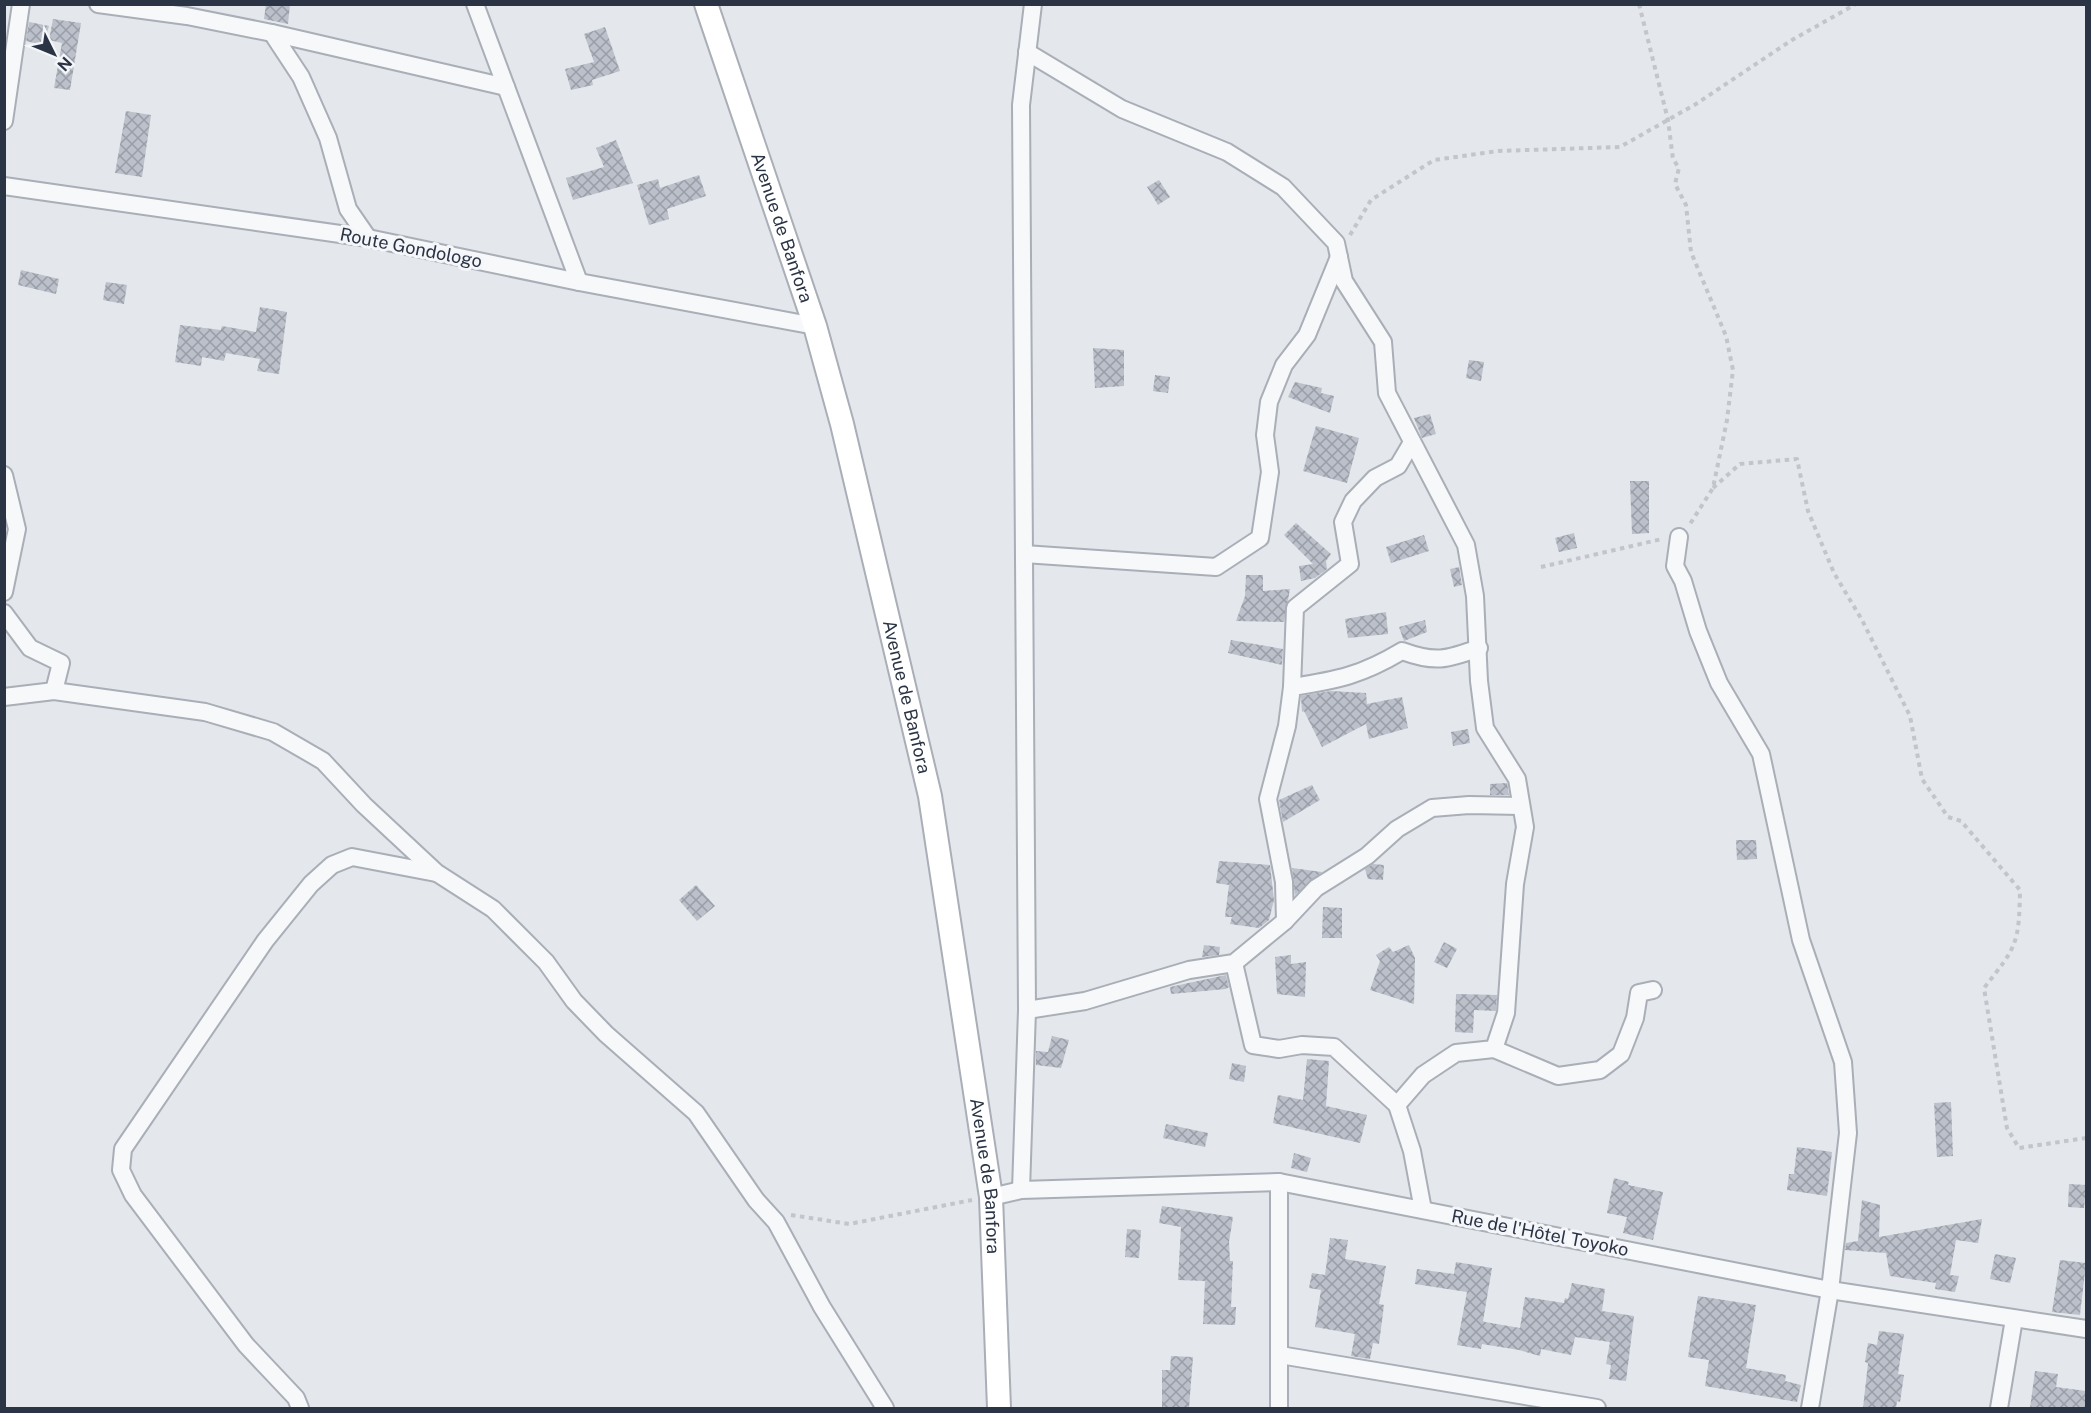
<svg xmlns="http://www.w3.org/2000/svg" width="2091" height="1413" font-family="'Public Sans',sans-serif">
  <defs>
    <pattern id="building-cross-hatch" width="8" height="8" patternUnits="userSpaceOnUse" patternTransform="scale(1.5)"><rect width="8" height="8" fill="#bbc0ca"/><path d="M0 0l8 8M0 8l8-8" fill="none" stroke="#989da6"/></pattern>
  </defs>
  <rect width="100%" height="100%" fill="#e4e7ec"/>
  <g fill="url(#building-cross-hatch)">
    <path d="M266 4H290L288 24 264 19Z"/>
    <path d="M53 19 81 23 70 90 54 88 62 43 49 40Z"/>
    <path d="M29 22 49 26 43 45 26 41Z"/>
    <path d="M605 27 620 71 592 80 593 85 571 90 565 69 594 62 584 34Z"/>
    <path d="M126 111 151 115 142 177 115 173Z"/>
    <path d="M616 140 633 183 573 200 566 178 604 167 596 148Z"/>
    <path d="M699 175 706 196 667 209 669 219 649 225 637 185 658 179 660 188Z"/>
    <path d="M1159 180 1170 197 1158 205 1147 187Z"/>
    <path d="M21 270 59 279 56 294 18 285Z"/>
    <path d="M106 282 127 285 124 304 103 300Z"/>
    <path d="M260 307 287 312 279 374 257 371 260 359 226 353 224 361 202 357 201 366 175 362 180 325 221 330 222 326 256 332Z"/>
    <path d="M1093 348 1124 350V386L1095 388Z"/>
    <path d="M1469 360 1484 362 1481 381 1466 378Z"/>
    <path d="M1155 375 1170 377 1168 393 1153 391Z"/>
    <path d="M1295 382 1322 388 1321 393 1334 396 1330 413 1288 397Z"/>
    <path d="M1430 414 1436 434 1422 438 1414 418Z"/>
    <path d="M1316 426 1359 438 1347 483 1303 471Z"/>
    <path d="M1630 481H1649V533L1632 534Z"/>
    <path d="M1296 523 1331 554 1326 561 1327 569 1315 578 1301 581 1299 566 1313 564 1284 535Z"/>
    <path d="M1574 533 1577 548 1559 552 1555 538Z"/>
    <path d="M1424 535 1429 551 1391 563 1386 547Z"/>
    <path d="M1459 567 1462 585 1454 587 1450 569Z"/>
    <path d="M1246 575H1263V591L1290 589 1284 622 1236 621 1245 596Z"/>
    <path d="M1386 612 1388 634 1348 638 1345 619Z"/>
    <path d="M1425 620 1427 632 1404 641 1399 627Z"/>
    <path d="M1231 640 1283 649 1282 665 1228 653Z"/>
    <path d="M1331 691 1366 693 1367 704 1402 697 1408 728 1369 739 1366 724 1322 747 1304 711 1302 712 1301 696Z"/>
    <path d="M1468 729 1470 743 1453 746 1451 732Z"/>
    <path d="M1507 783 1509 795H1490V784Z"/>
    <path d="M1312 785 1320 800 1283 822 1279 800Z"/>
    <path d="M1736 840H1756L1757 859 1737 860Z"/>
    <path d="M1219 861 1270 865 1274 900 1269 920 1259 928 1230 924 1232 917H1225L1229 885 1216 883Z"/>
    <path d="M1373 864 1384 865 1383 880 1368 879 1365 869Z"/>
    <path d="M1292 868 1322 872 1295 895Z"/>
    <path d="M696 885 715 906 697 921 679 900Z"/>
    <path d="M1323 907 1342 908V938H1322Z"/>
    <path d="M1444 942 1457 949 1447 968 1434 962Z"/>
    <path d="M1204 945 1220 947 1219 955 1202 957Z"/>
    <path d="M1409 945 1415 958 1414 1004 1370 990 1380 961 1376 955 1389 947 1393 952Z"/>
    <path d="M1291 955V964L1306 962 1305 997 1277 994 1275 957Z"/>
    <path d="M1226 975 1229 987 1226 989 1171 994 1170 987Z"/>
    <path d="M1456 994 1497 995 1496 1011 1474 1010 1473 1033 1455 1032Z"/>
    <path d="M1052 1036 1069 1040 1061 1068 1036 1065V1051L1048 1052Z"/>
    <path d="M1307 1059 1329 1061 1326 1106 1367 1115 1360 1143 1273 1123 1278 1095 1303 1100Z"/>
    <path d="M1232 1063 1246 1066 1244 1082 1229 1079Z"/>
    <path d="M1951 1102 1953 1156 1937 1157 1934 1103Z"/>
    <path d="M1166 1124 1208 1133 1205 1147 1163 1138Z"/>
    <path d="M1797 1147 1832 1152 1827 1196 1787 1190 1789 1174H1794Z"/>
    <path d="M1294 1153 1311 1158 1307 1172 1291 1168Z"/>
    <path d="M1614 1178 1629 1182 1628 1185 1663 1192 1653 1240 1623 1233 1627 1217 1607 1213Z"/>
    <path d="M2069 1184 2086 1185 2084 1208 2068 1207Z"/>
    <path d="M1862 1200 1880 1205 1879 1237 1982 1219 1978 1243 1956 1240 1950 1275 1959 1276 1955 1292 1935 1289 1936 1283 1890 1276 1886 1253 1845 1250 1846 1243 1858 1241Z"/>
    <path d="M1162 1206 1233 1217 1229 1242 1230 1261H1233L1231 1307H1236L1235 1325 1203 1324 1205 1281 1178 1280 1181 1227 1159 1223Z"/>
    <path d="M1127 1229 1141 1230 1139 1258 1125 1257Z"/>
    <path d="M1330 1238 1348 1240 1345 1259 1386 1266 1379 1304 1384 1305 1379 1344 1373 1343 1370 1359 1351 1356 1355 1334 1315 1327 1321 1290 1309 1288 1312 1273 1325 1275Z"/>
    <path d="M1995 1254 2016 1258 2010 1283 1990 1279Z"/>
    <path d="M2060 1260 2086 1263 2080 1315 2052 1312Z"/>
    <path d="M1456 1262 1492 1268 1483 1321 1485 1322 1520 1328 1525 1297 1564 1303 1565 1298 1568 1299 1572 1283 1605 1289 1602 1311 1634 1316 1626 1381 1609 1379 1611 1365 1606 1364 1610 1342 1575 1337 1571 1355 1541 1349 1540 1356 1519 1350 1482 1344 1481 1349 1457 1345 1467 1292 1415 1284 1417 1269 1454 1274Z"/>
    <path d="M1698 1296 1756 1305 1746 1368 1786 1375 1785 1381 1801 1385 1797 1402 1705 1386 1709 1360 1688 1357Z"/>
    <path d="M1879 1331 1904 1334 1898 1374 1904 1375 1900 1402 1897 1401 1896 1408H1863L1868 1363 1865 1362 1868 1343 1877 1345Z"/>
    <path d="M1171 1356 1193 1357 1189 1408H1162V1370H1170Z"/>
    <path d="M2035 1371 2058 1374 2056 1387 2086 1391V1408H2030Z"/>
  </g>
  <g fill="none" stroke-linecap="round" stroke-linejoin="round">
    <g stroke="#a9aeb7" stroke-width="20">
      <g id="street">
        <path d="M98 4 187 16 272 33 301 77 328 138 348 209 368 238"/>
        <path d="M475 4 579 282"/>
        <path d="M272 33 506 87"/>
        <path d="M1027 52 1122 109 1227 152 1283 187 1336 243 1344 281 1383 342 1387 393 1466 545 1475 596 1479 681 1485 728 1517 779 1525 827 1515 884 1506 1013 1494 1049 1456 1053 1423 1075 1397 1105 1412 1151 1423 1210"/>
        <path d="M4 121 21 4"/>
        <path d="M4 186 368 238 579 282 815 326"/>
        <path d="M4 475 17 529 4 592"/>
        <path d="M1679 537 1675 566 1683 581 1698 631 1719 683 1761 754 1801 940 1843 1062 1848 1133 1830 1290 1810 1408"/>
        <path d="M1024 554 1216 567 1260 538 1270 472 1265 435 1269 402 1284 365 1307 335 1339 257"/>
        <path d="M4 613 30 648 61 663 54 691"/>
        <path d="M1292 687 1295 608 1350 564 1343 522 1353 501 1375 478 1398 466 1411 444"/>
        <path d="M4 697 54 691 205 712 273 732 323 761 364 805 437 873 493 909 546 962 574 1001 606 1034 696 1113 756 1200 776 1222 822 1307 885 1408"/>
        <path d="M1285 921 1284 882 1268 799 1287 726 1292 687C1338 680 1362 675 1402 651 1435 663 1446 660 1479 648"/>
        <path d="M1234 963 1253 1045 1279 1049 1302 1045 1334 1047 1397 1105"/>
        <path d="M1027 1010 1085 1001 1189 970 1234 963 1285 921 1316 888 1367 856 1397 829 1432 808 1469 805 1521 806"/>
        <path d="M1494 1049 1558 1076 1600 1070 1621 1054 1635 1018 1639 993 1653 990"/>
        <path d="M1021 1190 1027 1010 1021 105 1033 4"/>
        <path d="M991 1197 1021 1190 1279 1182 1830 1290 2086 1329"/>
        <path d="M1280 1355 1597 1408"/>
        <path d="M300 1408 296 1398 246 1345 133 1195 121 1170 123 1149 265 941 311 884 332 865 352 857 436 873"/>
        <path d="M1279 1408V1182"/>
        <path d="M1999 1408 2014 1319"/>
      </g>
    </g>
    <g stroke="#a9aeb7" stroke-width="26">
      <g id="secondary">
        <path id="s1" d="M706 4 815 326 842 424 930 796 991 1197 999 1408"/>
      </g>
    </g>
    <g stroke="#c2c5cb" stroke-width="4" stroke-dasharray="4.5 4.5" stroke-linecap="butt">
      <path d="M1639 4 1668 120 1673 159 1679 168 1675 184 1686 205 1691 252 1726 336 1733 370 1727 420 1713 488 1690 524"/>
      <path d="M1350 235 1371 200 1434 160 1498 151 1620 147 1696 104 1792 40 1856 4"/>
      <path d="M1713 488 1740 464 1797 459 1808 511 1834 573 1862 620 1910 716 1922 779 1948 817 1961 821 2020 890C2019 944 2017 946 1984 988L2007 1128 2019 1148 2086 1138"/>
      <path d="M1541 567 1662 539"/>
      <path d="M791 1215 849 1224 972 1200"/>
    </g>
    <use href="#street" stroke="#f7f8fa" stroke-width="16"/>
    <use href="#secondary" stroke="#fff" stroke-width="22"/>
  </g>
  <g text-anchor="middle" stroke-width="6" stroke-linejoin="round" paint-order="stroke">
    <g font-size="18" fill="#2b3445" stroke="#f4f6f9">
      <text dy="6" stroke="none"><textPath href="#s1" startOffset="236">Avenue de Banfora</textPath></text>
      <text transform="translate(411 248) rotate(11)" y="6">Route Gondologo</text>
      <text dy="6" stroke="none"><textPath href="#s1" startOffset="722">Avenue de Banfora</textPath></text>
      <text dy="6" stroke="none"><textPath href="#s1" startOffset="1208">Avenue de Banfora</textPath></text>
      <text transform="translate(1540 1233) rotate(11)" y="6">Rue de l'Hôtel Toyoko</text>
    </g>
  </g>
  <rect width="2091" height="1413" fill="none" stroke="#2b3445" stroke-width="12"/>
  <g transform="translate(54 54) rotate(133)" stroke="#f4f6f9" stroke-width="4.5" paint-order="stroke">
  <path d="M0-4.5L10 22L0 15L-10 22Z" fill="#2b3445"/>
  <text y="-9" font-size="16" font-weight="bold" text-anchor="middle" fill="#2b3445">N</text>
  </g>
</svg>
